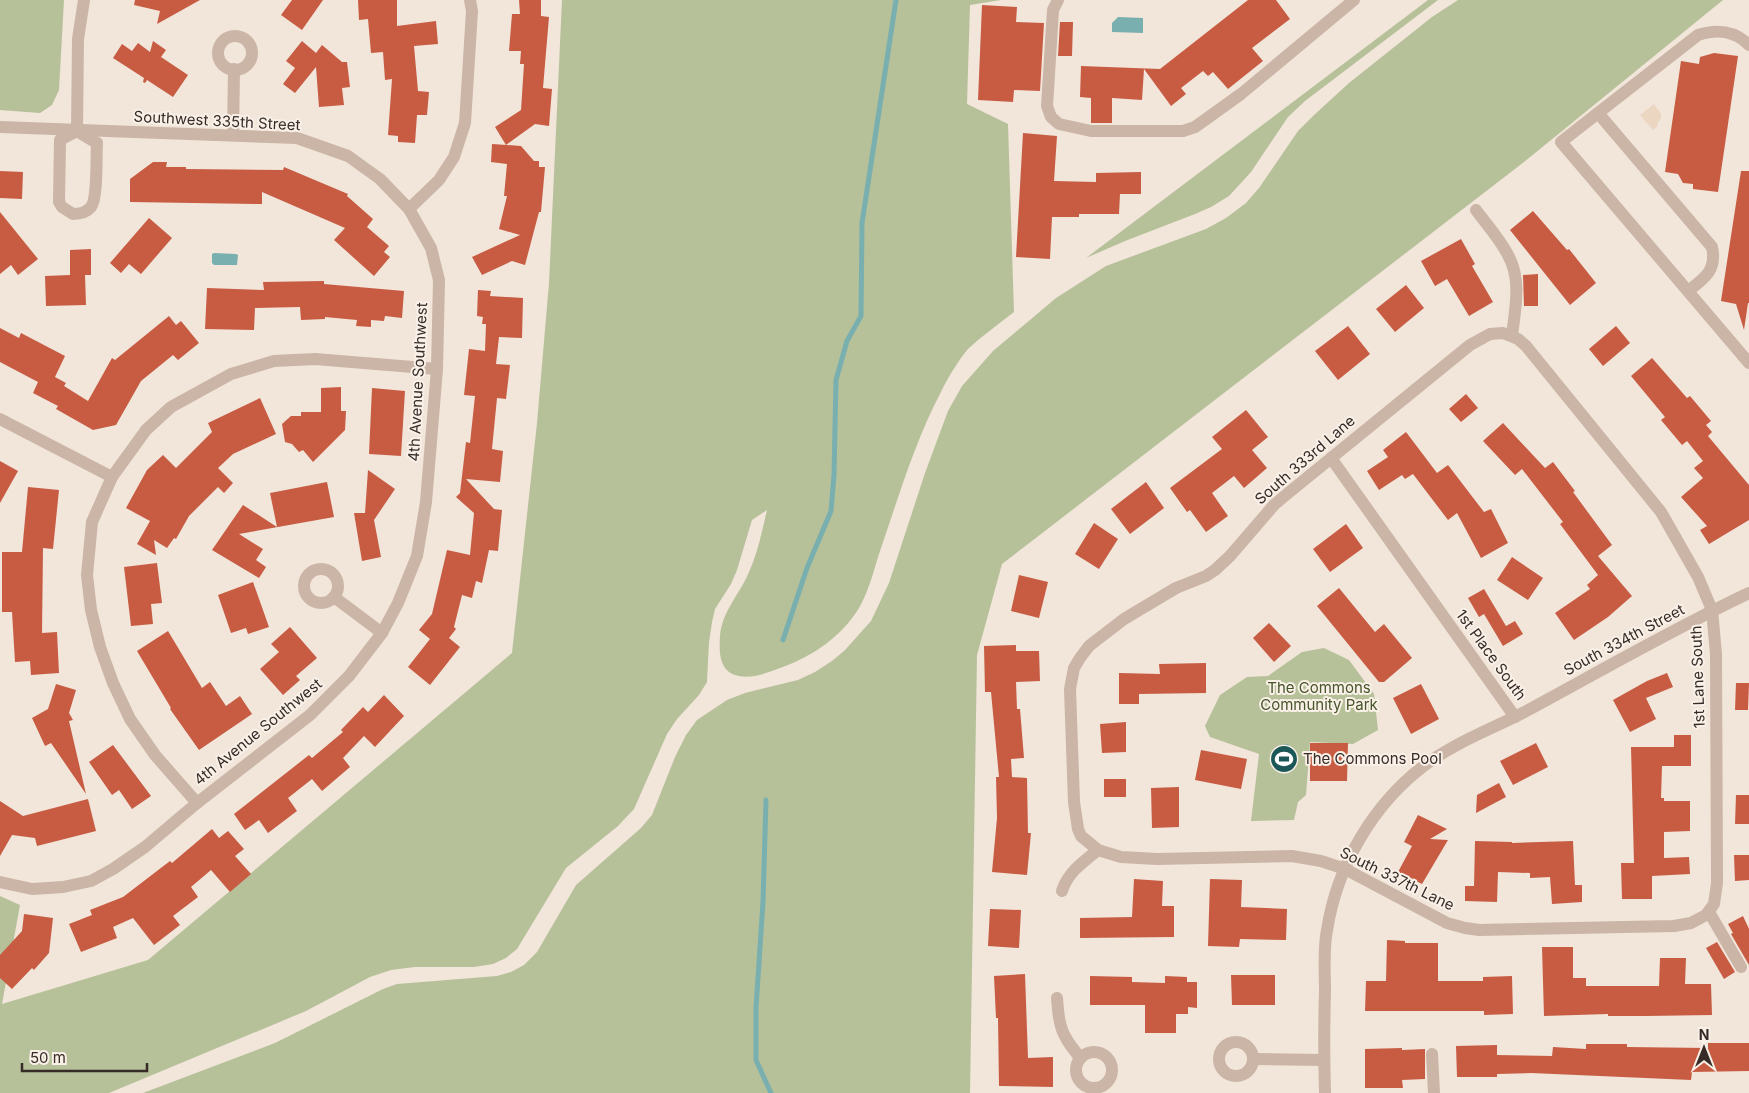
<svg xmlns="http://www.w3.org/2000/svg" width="1749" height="1093" font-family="Inter,sans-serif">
  <rect width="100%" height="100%" fill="#f2e5da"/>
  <g fill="#b6c19a">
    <path d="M0 0H64L59 90 52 105 40 113 0 110Z"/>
    <path d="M562 0H1001L970 5 967 104 1008 124 1014 312C999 324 983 335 969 348 961 356 946 381 941 392 915 441 899 496 881 548 874 568 870 589 859 608 842 636 813 656 783 667 769 672 753 679 739 676 719 672 719 653 720 636 722 611 740 594 749 572 758 552 762 531 767 510L752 520 737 570 731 584 715 609 712 622 709 642 707 682 699 695 677 719 667 734 634 809 618 826 566 868 517 949 506 958 493 964 474 967H415L391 970 370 977 306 1011 109 1093H0V896L20 905 2 1004 148 960 512 653 537 423 549 283Z"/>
    <path d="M1428 0H1438L1305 101 1288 117 1251 172 1229 196 1211 207 1195 214 1125 241 1086 258Z"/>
    <path d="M1458 0H1723L1524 162 1002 564 977 655 970 1093H143L275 1043 383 989 397 984 497 976 511 972 524 965 537 952 576 885 641 828 652 815 675 757 686 735 697 720 727 700 745 693 798 680 815 672 832 661 845 650 871 621 889 583 925 473 948 411 962 386 993 351 1056 298 1106 266 1206 229 1226 218 1246 203 1259 188 1298 131 1313 116 1349 83 1432 17Z"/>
    <path d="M1324 648 1349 660 1374 694 1378 730 1353 744 1310 742 1306 795 1298 802 1294 820 1251 821 1259 754 1210 737 1205 726 1220 695 1247 677 1268 676 1302 652Z"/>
  </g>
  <path fill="#ead6c1" d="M1654 104 1661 114V119L1658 122 1657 127 1653 130 1640 115Z"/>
  <g fill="#79afaf">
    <path d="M1118 17 1143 18V33L1112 32V23Z"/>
    <path d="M214 253 236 254 238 255 237 265H214L212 263V254Z"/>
    <path d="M1288 744 1293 750 1290 758 1292 768 1286 773 1280 766 1278 751 1282 745Z"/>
  </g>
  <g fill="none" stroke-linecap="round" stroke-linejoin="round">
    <g stroke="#79afaf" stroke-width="5">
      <path d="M783 640 807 568 831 511 834 475 836 380 847 341 861 316 862 223 896 0"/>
      <path d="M766 800 763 902 756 1008V1060L771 1093"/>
    </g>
  </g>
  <g fill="#c75c43">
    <path d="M135 0H200L157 24 160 11 134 5Z"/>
    <path d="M292 0H323L302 30 281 15Z"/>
    <path d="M358 0H397V26L436 21 438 44 414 46 418 91 429 92 427 115H417L415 143 398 142V136L388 135 392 79 385 80 383 52 371 53 368 19 359 20Z"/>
    <path d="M519 0H541V16L549 17 543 88 552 89 549 126 535 124 506 145 495 127 521 110 524 64H520L521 51H509L512 14H520Z"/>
    <path d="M1248 0H1276L1290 19 1252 48 1263 61 1228 89 1213 72 1208 76 1203 71 1181 88 1186 94 1171 106 1144 69 1142 100 1112 98V123H1091V98L1080 97 1081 66 1160 69Z"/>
    <path d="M982 5 1017 7 1016 22 1044 23 1040 91 1014 90 1013 102 978 100Z"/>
    <path d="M1060 22H1073L1072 56H1058Z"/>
    <path d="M153 41 166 50 161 57 188 75 173 97 147 80 145 83 143 82 144 78 113 58 122 44 132 51 138 43 150 52Z"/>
    <path d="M302 41 316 53 322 45 342 62H347L350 87 342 88 344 105 319 107 316 67 295 93 283 84 295 68 286 61Z"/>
    <path d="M1714 53 1738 56 1718 192 1693 189V184L1683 183 1678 174 1665 172 1681 61 1699 64 1700 57Z"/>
    <path d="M1023 133 1057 136 1054 181 1096 182V173L1141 172V194H1120L1119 214H1079V217H1052L1050 259 1016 257Z"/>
    <path d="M492 144 521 146 534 161H539V167H545L541 212H539L525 265 512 261 482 275 472 257 520 235 499 229 507 196H504L507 164 491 162Z"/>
    <path d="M153 162H167L166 167H186V169L283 170 284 167 348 194 347 196 373 219 367 227 389 246 384 252 390 257 374 276 334 240 345 228 262 192V204L130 202V179Z"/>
    <path d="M0 171 23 172 22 199 0 198Z"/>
    <path d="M1741 171H1749V303H1748L1744 330 1736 304 1721 301Z"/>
    <path d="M1533 211 1567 250 1569 249 1596 283 1570 305 1510 230Z"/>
    <path d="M0 212 38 259 18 275 11 265 0 274Z"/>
    <path d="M149 218 172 238 141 274 129 264 121 273 110 263Z"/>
    <path d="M1461 239 1475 264 1472 266 1493 302 1469 316 1447 279 1435 286 1421 261Z"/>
    <path d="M91 249V275H85L86 305 46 306 45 276 70 275V250Z"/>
    <path d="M1538 274V306H1524L1523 275Z"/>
    <path d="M324 281V284L404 291 402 318 385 316 384 321 371 320V327L356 326 357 320 325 317V319L301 320 300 307 255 308 254 330 205 329 207 288 264 290 263 282Z"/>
    <path d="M1406 285 1424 308 1395 332 1376 309Z"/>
    <path d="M478 290 491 291 490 296 523 298 522 338 499 337 496 364 510 365 506 399 497 398 492 449 503 451 500 482 466 479 494 509 502 510 498 551 489 550 482 583 476 581 472 598 462 595 454 627 456 629 449 638 460 647 430 685 408 667 430 639 419 630 432 614 447 550 470 555 474 513 456 497 460 493 466 442 470 443 475 396 464 395 469 349 485 351 486 324H482L483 317 477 316Z"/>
    <path d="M169 316 176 325 181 321 199 343 178 360 173 355 141 381 116 425 93 430 56 409 58 406 33 393 38 382 0 362V328L19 338 21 333 65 356 55 377 66 383 64 386 88 401 112 358 115 360Z"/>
    <path d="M1348 326 1370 354 1338 380 1315 351Z"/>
    <path d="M1616 326 1630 343 1603 366 1589 349Z"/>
    <path d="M1652 358 1687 398 1690 396 1711 421 1706 425 1712 432 1708 436 1749 485V520L1709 544 1700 530 1707 526 1681 497 1703 478 1694 468 1703 461 1687 441 1682 445 1661 420 1665 417 1631 376Z"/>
    <path d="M341 387V411H346L345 430 313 462 303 450 299 452 292 444 285 442 282 424 291 416H301V412H321V388Z"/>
    <path d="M372 388 405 391 401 456 369 454Z"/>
    <path d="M1466 394 1478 408 1461 422 1449 409Z"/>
    <path d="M260 398 276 434 233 454 218 468 233 483 224 493 218 487 189 516 176 539 174 538 167 548 154 540 156 555 137 544 150 521 126 508 147 470 163 455 176 468 212 432 208 423Z"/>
    <path d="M1246 410 1268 437 1252 450 1267 468 1244 488 1234 476 1212 493 1228 516 1206 532 1190 510 1187 512 1170 488 1222 449 1212 437Z"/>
    <path d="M1503 423 1545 468 1553 462 1575 491 1573 492 1612 545 1598 556 1632 596 1608 617 1574 640 1555 613 1590 589 1587 585 1598 575 1560 524 1563 522 1522 469 1515 475 1483 441Z"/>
    <path d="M1406 432 1437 473 1448 465 1484 512 1491 509 1508 543 1481 558 1457 513 1448 520 1413 474 1405 479 1402 475 1379 490 1367 471 1388 457 1383 450Z"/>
    <path d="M0 461 18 471 0 503Z"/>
    <path d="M368 470 395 489 374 520 381 557 362 561 354 513H365Z"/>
    <path d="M327 482 334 517 239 534 263 549 256 560 266 567 259 578 212 550 243 505 277 527 270 493Z"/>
    <path d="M1146 482 1164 508 1130 534 1111 509Z"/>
    <path d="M28 487 59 490 53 549 43 548 42 633 57 632 59 673 31 675 30 661 15 662 12 612H2V552H22Z"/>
    <path d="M1094 523 1118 539 1099 569 1075 554Z"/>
    <path d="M1346 524 1363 548 1330 572 1313 549Z"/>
    <path d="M1512 557 1543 578 1528 600 1497 580Z"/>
    <path d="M157 563 162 603 151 604 153 624 131 626 124 567Z"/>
    <path d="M1019 575 1048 582 1039 618 1011 611Z"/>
    <path d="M253 582 269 627 248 634 246 628 231 633 218 595Z"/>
    <path d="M1339 588 1375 632 1384 624 1412 658 1384 682H1379L1317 606Z"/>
    <path d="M1484 589 1506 626 1515 621 1523 634 1503 646 1484 614 1479 617 1468 598Z"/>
    <path d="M1269 623 1291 646 1274 662 1253 638Z"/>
    <path d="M290 627 317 658 296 676 300 680 283 695 260 669 279 652 271 644Z"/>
    <path d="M168 631 202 688 210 682 226 706 240 696 252 714 199 750 170 709 171 708 137 651Z"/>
    <path d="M1016 645V651H1039L1040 681 1016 682 1017 709H1020L1024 758 1011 759 1012 777 1027 778 1028 833H1031L1027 875 992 872 997 818 996 777H999L991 692H985L984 646Z"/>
    <path d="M1206 663V693L1139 694V704H1119V673L1160 674 1159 664Z"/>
    <path d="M1667 673 1673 687 1646 698 1656 719 1630 732 1613 700 1647 681Z"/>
    <path d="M1736 683H1749L1748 710H1735Z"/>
    <path d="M56 684 76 690 69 713 73 720 69 721 86 794 51 743 45 746 32 718 48 709Z"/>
    <path d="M1421 684 1439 719 1411 734 1393 698Z"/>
    <path d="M384 695 404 716 375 747 364 736 343 758 350 767 322 791 312 779 288 798 297 811 268 833 259 820 245 830 234 814 309 755 312 758 343 732 341 730 363 707 368 712Z"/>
    <path d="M1126 722V752L1102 753 1100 724Z"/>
    <path d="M1674 735H1691V766H1662L1661 798H1664V801H1690V831L1664 832V858L1689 857 1690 874 1652 876V899H1622L1621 863H1634L1631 747H1674Z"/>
    <path d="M1310 743H1348L1347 781H1310Z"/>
    <path d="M1536 743 1548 767 1513 785 1500 761Z"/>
    <path d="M113 745 151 796 132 809 119 790 112 795 89 762Z"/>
    <path d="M1201 750 1247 759 1241 789 1195 780Z"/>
    <rect x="1104" y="779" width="22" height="18"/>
    <path d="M1499 783 1506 797 1476 813 1477 795Z"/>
    <path d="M1179 787V827L1152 828 1151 788Z"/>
    <path d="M1736 795H1749V824H1735Z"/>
    <path d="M88 799 96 831 37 846 35 838 12 835 0 856V801L23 816Z"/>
    <path d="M1418 815 1447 829 1430 839 1448 840 1422 884 1398 872 1412 846 1404 842Z"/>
    <path d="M212 829 219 838 228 831 244 849 235 856 251 874 230 892 211 870 191 887 198 897 173 916 180 925 154 945 133 918 113 927 117 938 81 952 69 924 92 915 90 910 123 897 170 861 172 863Z"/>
    <path d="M1475 841 1512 842V843L1573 841 1575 885H1582V902L1552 904 1550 877 1530 878V873L1498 872 1497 902 1465 901V886H1474Z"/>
    <path d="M1734 855H1749V880L1735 881Z"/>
    <path d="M1134 879 1163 881 1162 906H1174V937L1080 938V918L1132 917Z"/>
    <path d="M1210 879 1242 880 1241 907 1287 909 1286 940 1240 939 1239 947 1208 946Z"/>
    <path d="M990 909 1021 910 1019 948 988 946Z"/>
    <path d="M24 914 53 918 49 953 34 970 32 968 12 989 0 978V955L22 931Z"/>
    <path d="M1743 916 1749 929V965L1731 934 1733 933 1728 924Z"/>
    <path d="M1387 940 1405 941V943H1438V981H1483V977L1512 976 1513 1014 1484 1015V1011H1365L1366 981H1386Z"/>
    <path d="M1717 942 1735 972 1724 979 1706 948Z"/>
    <path d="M1542 947H1573V978H1586V986H1659L1660 958H1686L1685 984H1711L1712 1015 1646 1016H1608V1014L1544 1016Z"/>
    <path d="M1025 974 1028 1058 1053 1057V1087L999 1086 998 1018H996L994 976Z"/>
    <path d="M1231 975H1275V1005H1232Z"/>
    <path d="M1090 976 1132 977V982L1165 983V976L1187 977V982H1197V1008L1188 1007V1014H1176V1033H1145V1005H1090Z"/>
    <path d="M1708 1043H1749V1071L1692 1072 1691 1080 1531 1073 1497 1074V1077H1457L1456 1046 1497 1045V1055L1552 1056 1553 1047 1586 1049V1044H1627V1047L1708 1048Z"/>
    <path d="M1402 1048V1050L1425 1049V1079L1402 1080 1403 1088H1365V1049Z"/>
  </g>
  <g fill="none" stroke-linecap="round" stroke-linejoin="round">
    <g stroke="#cab5a6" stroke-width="12">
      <path d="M1058 0 1053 10 1047 106 1051 117 1059 124 1091 131H1183L1195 127 1241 94 1354 0"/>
      <circle cx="235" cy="53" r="17"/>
      <path d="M1598 113 1561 142 1749 363"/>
      <path d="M0 127 297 138 348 156 380 179 409 209 431 248 439 280 437 369 426 502 417 556 398 603 382 633 349 676 310 715 197 803 145 847 113 869 91 881 63 887 32 889 0 882"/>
      <path d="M77 131 97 143C96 156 98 198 91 207 86 213 80 214 73 214L62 207 59 202 60 140Z"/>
      <path d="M77 131 78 39 84 0"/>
      <path d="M233 135 234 69"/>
      <path d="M409 209 439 180 454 157 465 123 472 11 470 0"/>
      <path d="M1476 210C1487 225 1500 239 1508 255 1522 280 1515 309 1512 336"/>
      <path d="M1688 291C1705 278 1717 270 1712 247L1598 113 1698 35C1717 29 1734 30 1749 45"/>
      <path d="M1503 333 1518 339 1526 346 1661 512 1698 577 1712 610 1716 654 1717 883 1714 904 1706 915 1691 923 1674 926 1479 930 1465 928 1447 923 1345 869 1321 861 1292 856 1157 859 1121 857 1098 850 1081 836 1078 829 1074 802 1070 689 1074 668 1080 658 1089 646 1124 619 1176 588 1206 576 1215 570 1230 556 1274 505 1287 494 1470 345 1490 334Z"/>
      <path d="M0 419 112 477"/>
      <path d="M1331 458 1515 717"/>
      <circle cx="321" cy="586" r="17"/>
      <path d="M334 597 382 633"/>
      <path d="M197 803 155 755 130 719 113 683 100 647 91 610 87 575 92 522 112 477 146 430 171 407 231 374 274 361 315 359 437 369"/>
      <path d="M1062 891C1068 872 1083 862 1098 850"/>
      <path d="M1709 912 1741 967"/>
      <path d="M1057 998C1058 1011 1059 1027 1066 1038 1070 1046 1076 1051 1080 1059"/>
      <circle cx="1236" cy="1059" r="17"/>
      <circle cx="1094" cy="1070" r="18"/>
      <path d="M1432 1054 1434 1093"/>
      <path d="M1253 1059 1324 1060"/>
      <path d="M1325 1093C1324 1059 1324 1025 1325 991 1325 971 1323 950 1327 930 1337 866 1373 804 1425 765 1457 741 1497 727 1532 708 1604 669 1675 628 1749 593"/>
    </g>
  </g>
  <defs>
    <g id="stadium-disc" transform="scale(1.4375)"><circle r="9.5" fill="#1c5758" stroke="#f9f0e7"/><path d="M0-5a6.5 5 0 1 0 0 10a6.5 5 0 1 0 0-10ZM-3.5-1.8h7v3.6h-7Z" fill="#fff"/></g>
  </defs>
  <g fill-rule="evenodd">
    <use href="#stadium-disc" x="1284" y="759"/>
  </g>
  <g text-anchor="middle" stroke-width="4" stroke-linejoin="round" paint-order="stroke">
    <g font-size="15" fill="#362b27" stroke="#f9f0e7">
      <text transform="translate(217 121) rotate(3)" y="5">Southwest 335th Street</text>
      <text transform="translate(418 382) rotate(-87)" y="5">4th Avenue Southwest</text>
      <text transform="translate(1305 460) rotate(-41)" y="5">South 333rd Lane</text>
      <text transform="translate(1624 640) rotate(-28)" y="5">South 334th Street</text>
      <text transform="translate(1491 655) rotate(54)" y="5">1st Place South</text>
      <text transform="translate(1698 677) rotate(-92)" y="5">1st Lane South</text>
      <text transform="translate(258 732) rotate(-39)" y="5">4th Avenue Southwest</text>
      <text transform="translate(1397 879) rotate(26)" y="5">South 337th Lane</text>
    </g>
    <g font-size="15" fill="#47552b" stroke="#f9f0e7">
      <text x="1319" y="693">The Commons<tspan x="1319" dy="17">Community Park</tspan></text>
    </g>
    <g font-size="15" fill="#362b27" stroke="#f9f0e7" text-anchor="start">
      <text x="1303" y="764">The Commons Pool</text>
    </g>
  </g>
  <g transform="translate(1704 1048)" stroke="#f9f0e7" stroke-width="4" paint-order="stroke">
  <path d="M0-4L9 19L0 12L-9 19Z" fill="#362b27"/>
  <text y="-8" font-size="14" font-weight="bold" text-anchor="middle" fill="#362b27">N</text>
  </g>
  <path d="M22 1063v8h125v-8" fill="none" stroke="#362b27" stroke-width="2.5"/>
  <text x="30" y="1063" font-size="15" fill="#362b27" stroke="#f9f0e7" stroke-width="4" paint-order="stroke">50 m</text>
</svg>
